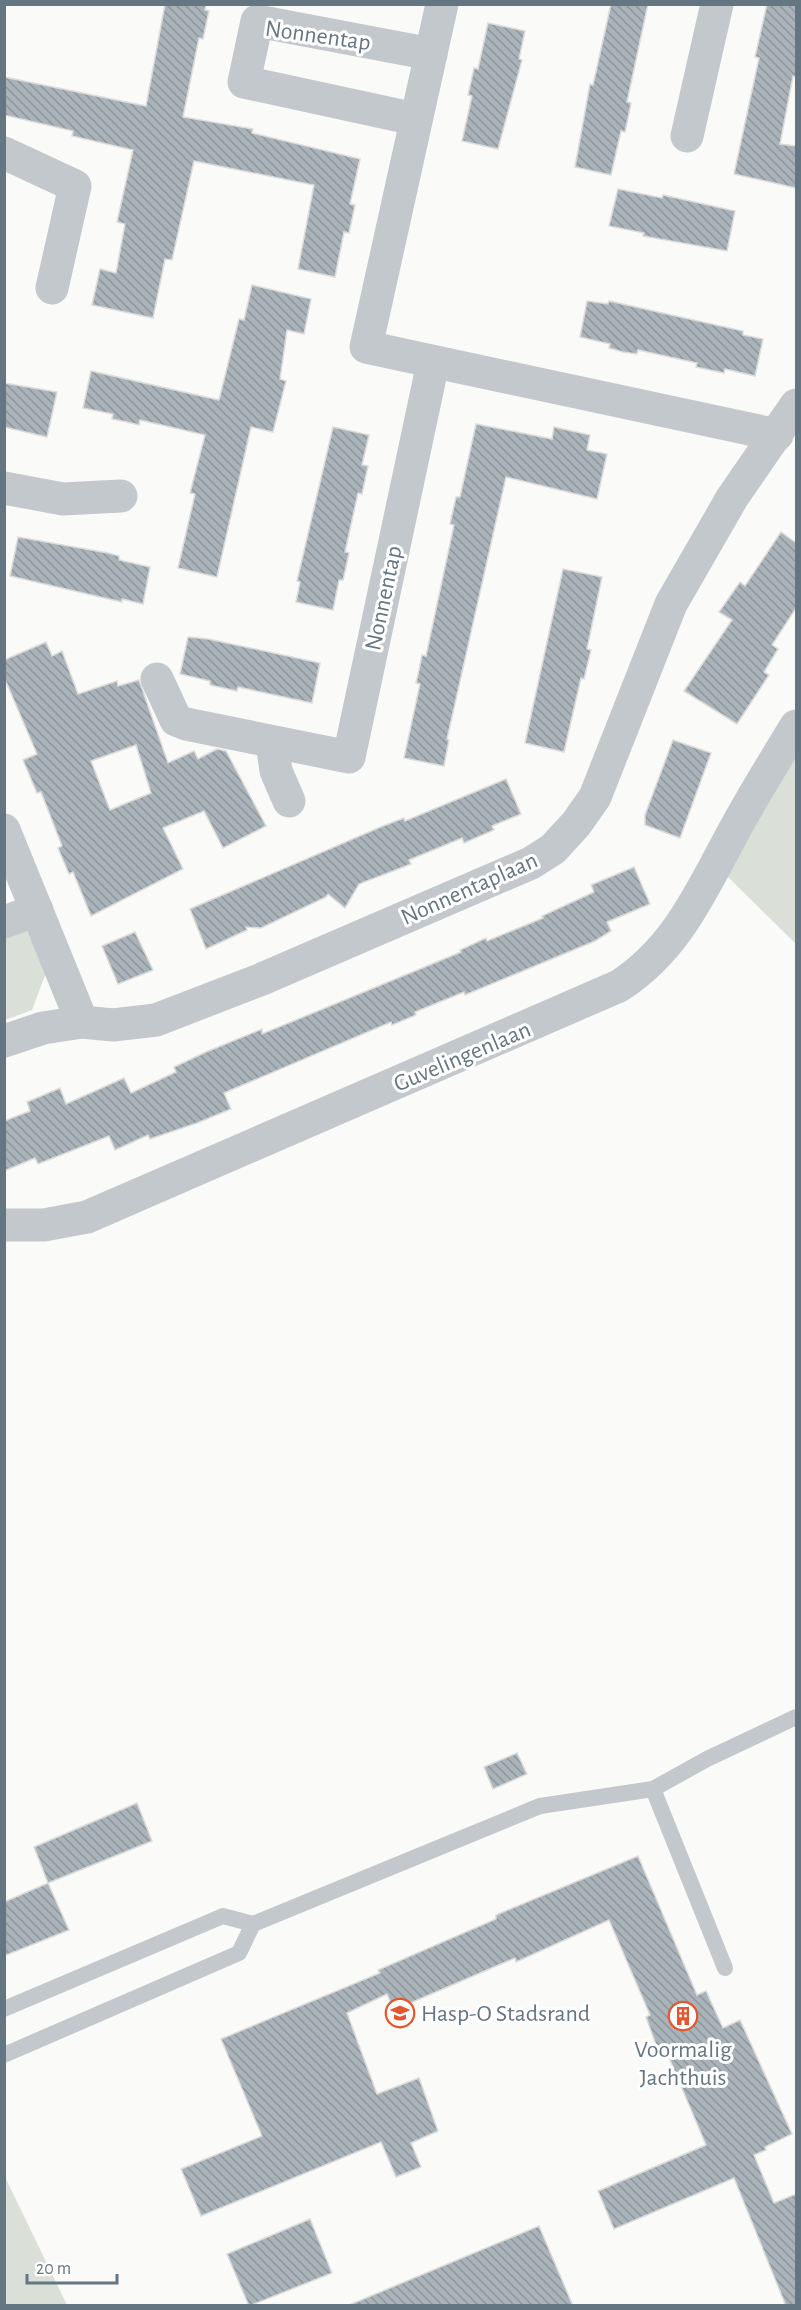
<svg xmlns="http://www.w3.org/2000/svg" width="801" height="2310" font-family="'Alegreya Sans',sans-serif">
  <defs>
    <pattern id="building-back-hatch" width="6" height="6" patternUnits="userSpaceOnUse" patternTransform="scale(1.5)"><rect width="6" height="6" fill="#aab3b9"/><path d="M-1 5l2 2M0 0l6 6M5-1l2 2" fill="none" stroke="#8e969c"/></pattern>
  </defs>
  <rect width="100%" height="100%" fill="#fafaf8"/>
  <g fill="#dadfd7">
    <path d="M796 749V944L725 874Z"/>
    <path d="M26 929 46 973 32 1010 5 1020V937Z"/>
    <path d="M5 2177 67 2305H5Z"/>
  </g>
  <g fill="url(#building-back-hatch)" stroke="#dcdcda" stroke-width="1.5" fill-rule="evenodd">
    <path d="M165 4H206L205 10 209 11 203 39 199 38 183 117 253 129 252 133 360 159 350 204 355 205 349 233 344 232 335 277 298 269 314 185 194 161 172 260 165 259 153 318 92 305 100 269 116 273 125 224 117 222 133 150 72 136 73 131 4 115V77L146 106Z"/>
    <path d="M611 4H648L627 102 631 103 628 118 625 132 621 131 611 175 575 167 590 84 593 85Z"/>
    <path d="M767 4H796V77L793 76 780 144 796 146V188L734 174 759 58 755 57Z"/>
    <path d="M488 23 525 31 519 59 522 60 498 149 462 141 472 96 468 95 474 68 478 69Z"/>
    <path d="M618 189 662 198 663 195 735 211 727 251 643 236 644 233 609 226Z"/>
    <path d="M252 285 311 299 304 334 287 330 280 379 286 381 273 432 251 427 217 577 178 568 195 494 190 493 205 435 140 420 139 425 127 422 112 419 113 414 83 408 91 371 219 400 239 319 244 320Z"/>
    <path d="M587 301 608 304 609 301 658 312 743 331V335L763 339 755 376 725 369 724 373 696 367 697 363 638 350 637 354 623 352 609 348 610 344 580 337Z"/>
    <path d="M4 383 57 392 47 437 4 427Z"/>
    <path d="M476 424 552 439 554 427 590 435 587 450 607 454 597 499 506 477 447 739 449 740 444 766 404 758 420 684 416 683 419 670 422 655 426 656 454 525 450 524 456 497H460Z"/>
    <path d="M333 427 369 435 362 465 368 466 362 494 358 493 345 552 349 553 346 567 343 580H339L333 610 296 602 300 582 297 581Z"/>
    <path d="M781 532 796 543V608L772 645 778 649 764 672 769 675 737 724 684 691 732 620 719 612 740 582 745 586Z"/>
    <path d="M18 537 108 553 119 556V560L150 567 143 604 122 599V602L10 576Z"/>
    <path d="M563 569 602 577 587 649 591 650 584 679 581 678 564 752 525 743Z"/>
    <path d="M188 637 208 639 320 663 312 703 238 687 237 691 210 685V681L180 674Z"/>
    <path d="M46 642 52 656 62 651 78 694 117 681 118 686 139 680 168 763 194 751 198 759 217 749 226 751 266 826 223 848 204 811 163 828 183 869 91 916 73 872 69 874 58 848 62 846 41 792 37 793 23 760 37 754 4 677V660ZM136 745 151 793 110 810 91 761Z"/>
    <path d="M673 740 711 753 680 838 645 825V815Z"/>
    <path d="M506 779 521 814 492 826 494 830 464 843 462 838 409 860 411 864 359 884 345 908 328 894 326 897 261 928 246 927 247 930 206 949 190 909 383 826 404 818 405 821Z"/>
    <path d="M634 867 650 904 607 922 611 931 595 941 465 995 464 992 415 1012 416 1015 392 1025 391 1022 224 1093 231 1109 197 1123 150 1139 148 1135 115 1150 109 1136 38 1164 35 1158 4 1171V1121L30 1111 27 1102 60 1088 66 1104 124 1078 131 1093 176 1072 174 1067 206 1052 262 1029V1034L461 952 460 950 486 938 487 941 543 918 542 916 594 892 591 885Z"/>
    <path d="M135 932 153 970 118 984 102 946Z"/>
    <path d="M517 1753 527 1774 493 1789 484 1767Z"/>
    <path d="M137 1803 152 1841 48 1883 34 1847Z"/>
    <path d="M638 1856 697 1995 706 1991 723 2028 740 2020 792 2134 765 2147 766 2150 754 2155 774 2203 796 2194V2306H786L734 2178 614 2229 598 2191 706 2145 667 2053 660 2056 646 2017 650 2015 609 1920 516 1962 515 1958 394 2010 387 1994 347 2013 377 2094 419 2078 438 2131 411 2143 421 2167 396 2177 381 2142 201 2216 181 2169 262 2136 221 2039 380 1973 378 1970 496 1919V1915Z"/>
    <path d="M48 1883 69 1930 4 1956V1902Z"/>
    <path d="M310 2219 332 2273 249 2306 227 2254Z"/>
    <path d="M539 2226 573 2306H349V2305Z"/>
  </g>
  <g fill="none" stroke-linecap="round" stroke-linejoin="round">
    <g stroke="#c3c8cc" stroke-width="16">
      <path d="M653 1789 725 1968"/>
      <path d="M4 2009 223 1916 253 1924"/>
      <path d="M4 2055 239 1953 253 1924 540 1806 653 1789 707 1759 796 1717"/>
    </g>
    <g stroke="#c3c8cc" stroke-width="33">
      <path d="M442 4 366 347 777 435"/>
      <path d="M415 119 244 82 257 21 431 54"/>
      <path d="M687 136 717 4"/>
      <path d="M4 153 75 186 52 288"/>
      <path d="M4 488 63 499 121 496"/>
      <path d="M157 679 176 720 186 724 349 757 433 363"/>
      <path d="M272 743 276 771 289 801"/>
      <path d="M4 830 82 1022"/>
      <path d="M4 922 37 910"/>
      <path d="M4 1041 43 1028 82 1022 113 1025 156 1020 262 979 531 863 553 849 576 824 595 797 671 604 732 498 796 405"/>
      <path d="M4 1225H44L87 1217 619 986C678 948 702 889 735 829 754 794 775 760 796 726"/>
    </g>
  </g>
  <defs>
    <g id="school-ring" transform="scale(1.5)"><circle r="9.5" fill="#fff" stroke="#e4572e" stroke-width="1.5"/><path d="M0-5L7-2L0 1L-7-2ZM-4 1L0 2.5L4 1V4Q0 6-4 4Z" fill="#e4572e"/></g>
    <g id="building-ring" transform="scale(1.5)"><circle r="9.5" fill="#fff" stroke="#e4572e" stroke-width="1.5"/><path d="M-4-6H4V6H1V3H-1V6H-4ZM-2.5-4.3h1.7v1.8h-1.7ZM.8-4.3h1.7v1.8H.8ZM-2.5-1h1.7V.8h-1.7ZM.8-1h1.7V.8H.8Z" fill="#e4572e"/></g>
  </defs>
  <g fill-rule="evenodd">
    <use href="#school-ring" x="400" y="2013"/>
    <use href="#building-ring" x="683" y="2016"/>
  </g>
  <g text-anchor="middle" stroke-width="6" stroke-linejoin="round" paint-order="stroke">
    <g font-size="24" fill="#657683" stroke="#fff">
      <text transform="translate(318 35) rotate(8)" y="8">Nonnentap</text>
      <text transform="translate(383 598) rotate(-78)" y="8">Nonnentap</text>
      <text transform="translate(469 888) rotate(-24)" y="8">Nonnentaplaan</text>
      <text transform="translate(462 1056) rotate(-23)" y="8">Guvelingenlaan</text>
    </g>
    <g font-size="24" fill="#657683" stroke="#fff" text-anchor="start">
      <text x="421" y="2021">Hasp-O Stadsrand</text>
      <text x="683" y="2057" text-anchor="middle">Voormalig<tspan x="683" dy="28">Jachthuis</tspan></text>
    </g>
  </g>
  <rect width="801" height="2310" fill="none" stroke="#657683" stroke-width="12"/>
  <path d="M27 2274v9h90v-9" fill="none" stroke="#657683" stroke-width="3"/>
  <text x="36" y="2274" font-size="18" fill="#657683" stroke="#ffffff" stroke-width="4.5" paint-order="stroke">20 m</text>
</svg>
